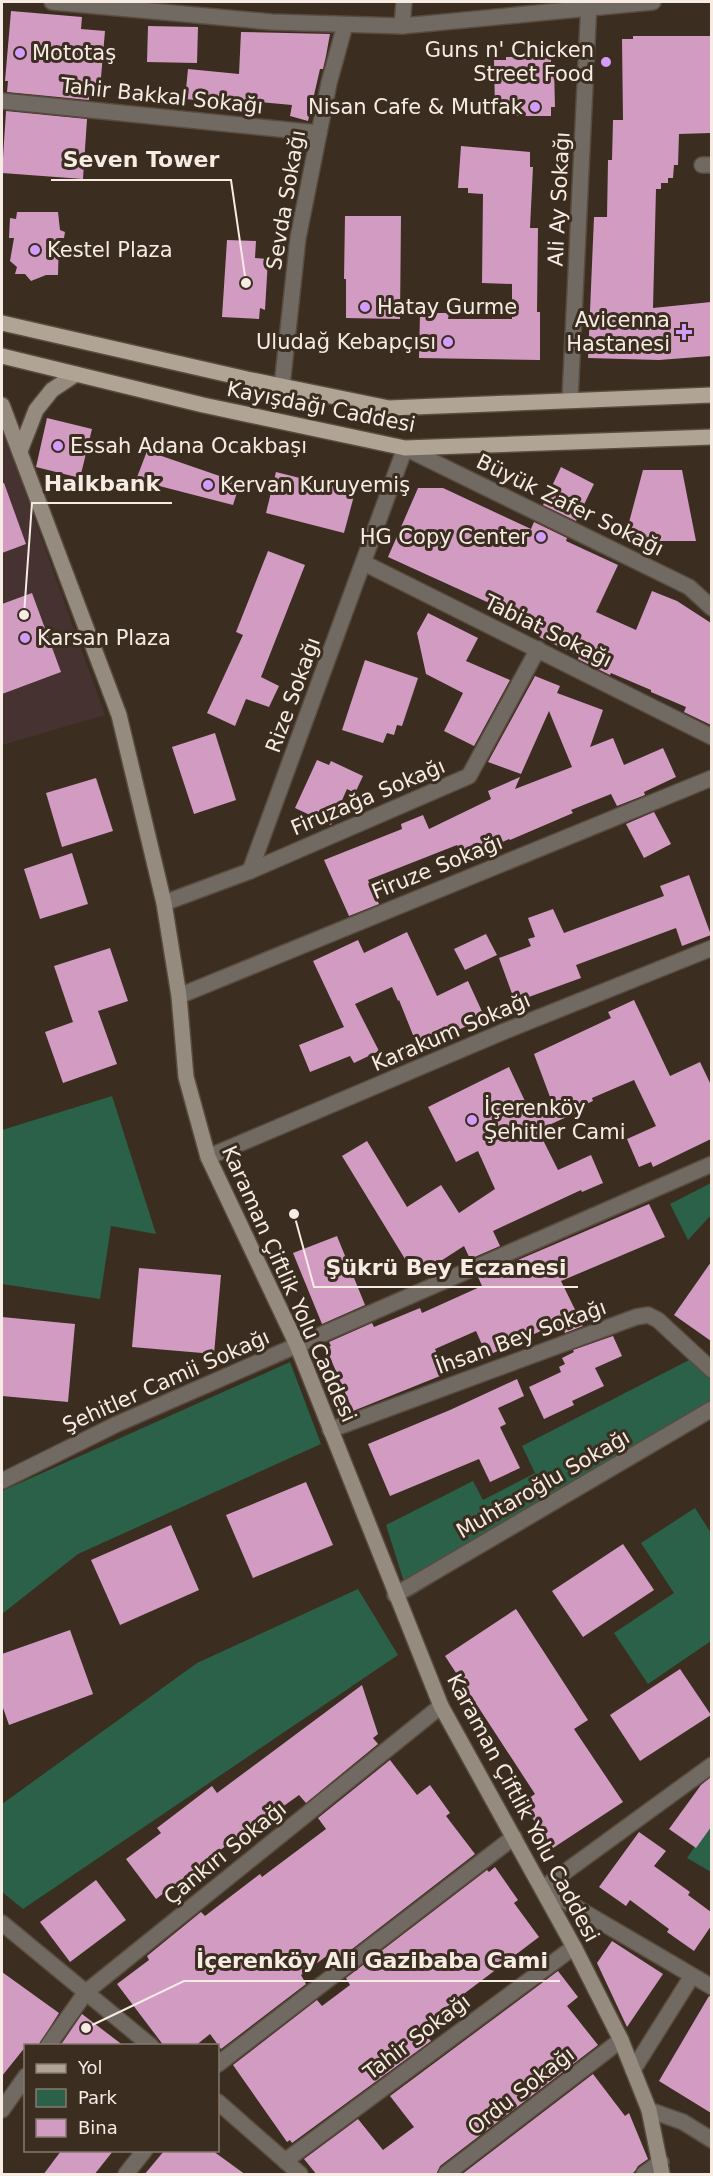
<svg xmlns="http://www.w3.org/2000/svg" width="713" height="2176" font-family="'DejaVu Sans',sans-serif">
  <rect width="100%" height="100%" fill="#3b2d20"/>
  <path fill="#463230" d="M2 429 105 715 2 745Z"/>
  <g fill="#2a6148">
    <path d="M112 1096 156 1234 111 1226 100 1299 2 1284V1130Z"/>
    <path d="M711 1183V1215L688 1240 670 1204Z"/>
    <path d="M691 1359 711 1374V1410L409 1598 386 1525 473 1481 483 1500 535 1473 522 1446Z"/>
    <path d="M290 1362 321 1444 78 1554 2 1614V1491Z"/>
    <path d="M695 1508 711 1533V1641L648 1684 614 1633 674 1593 641 1543Z"/>
    <path d="M358 1589 398 1655 23 1909 2 1892V1804L197 1663Z"/>
    <path d="M711 1824V1872L687 1858Z"/>
  </g>
  <g fill="#d29bc2">
    <path d="M11 11 82 17 81 29 105 31 100 89 89 88V100L7 92 8 81H5Z"/>
    <path d="M148 26 198 27 197 63 147 62Z"/>
    <path d="M241 32 330 34 326 56 323 69H320L308 121 290 116 292 105 227 99V103L185 99 188 69 239 74Z"/>
    <path d="M633 36H711V133L679 134 678 165H674L673 178H668V183H661V189H656L653 308 711 302V356L659 360 588 358 594 217H607L608 160H612L613 120H623L622 39H633Z"/>
    <path d="M551 56V67H554L555 107H551V116H507V112H495L494 60H506V57Z"/>
    <path d="M6 111 87 119 83 179 2 173Z"/>
    <path d="M461 146 530 152V167H533L530 228H538L537 312H540V360L419 358 420 313H449L448 319H512V284L482 283 483 194 468 193V188H458Z"/>
    <path d="M17 212H58L60 230 65 232 64 238H59L58 275H46L31 281 25 274H15L17 267 10 261 14 238H9L10 218 16 219Z"/>
    <path d="M345 216H401L400 319 346 318V279H344Z"/>
    <path d="M227 240 256 241 255 258 268 259 265 310 260 308 259 319 222 317Z"/>
    <path d="M47 418 92 429 80 478 36 467Z"/>
    <path d="M147 451 240 483 233 505 136 480Z"/>
    <path d="M561 467 594 484 576 521 543 505Z"/>
    <path d="M643 470H682L696 541H624Z"/>
    <path d="M276 472 355 492 344 533 266 513Z"/>
    <path d="M2 483H4L26 544 2 553Z"/>
    <path d="M418 488H443L531 529 534 522 567 538 566 541 618 565 596 612 636 630 652 591 677 601 711 623V725L684 712 686 707 651 692V690L611 673 610 675 578 659 579 656 539 637 540 635 506 620 509 612 388 557Z"/>
    <path d="M268 551 305 565 261 677 279 686 269 707 246 699 235 726 207 713 243 635 236 632Z"/>
    <path d="M32 593 61 672 2 694V604Z"/>
    <path d="M428 613 478 638 466 661 510 680 474 746 444 731 463 693 426 674 417 633Z"/>
    <path d="M365 660 418 678 402 726 397 725 394 735 387 733 383 743 342 730Z"/>
    <path d="M535 676 560 686 557 693 603 710 590 747 613 738 624 765 663 748 676 777 644 792 645 795 617 806 611 794 571 810 573 813 510 840 509 839 464 860 457 845 368 880 379 904 349 916 324 860 402 829 401 824 423 815 429 829 491 799 488 791 520 777 515 789 572 767 549 711 521 774 488 762Z"/>
    <path d="M215 733 236 800 194 814 172 747Z"/>
    <path d="M317 760 329 765 331 761 363 776 355 793 347 789 331 825 295 808Z"/>
    <path d="M96 778 113 831 62 847 46 793Z"/>
    <path d="M654 812 671 844 644 858 626 824Z"/>
    <path d="M72 853 88 904 40 919 24 869Z"/>
    <path d="M689 875 711 935 682 946 676 928 576 965 581 978 515 1002 499 958 531 946 528 939 535 937 528 918 553 909 564 933 664 896 660 886Z"/>
    <path d="M407 932 437 996 468 981 485 1018 449 1034 450 1037 419 1050 399 1000 398 1001 392 987 355 1004 379 1051 354 1063 350 1056 310 1072 299 1045 344 1027 313 961 358 940 364 953Z"/>
    <path d="M486 934 497 955 465 970 454 949Z"/>
    <path d="M110 948 128 1001 98 1011 117 1064 63 1083 45 1032 73 1022 54 966Z"/>
    <path d="M634 1000 670 1076 700 1062 711 1085V1139L653 1167 651 1162 639 1167 627 1139 656 1126 634 1080 592 1098 593 1101 580 1107 582 1110 538 1130 558 1170 591 1155 603 1183 582 1192 581 1190 493 1231 500 1246 470 1259 464 1246 416 1277 342 1156 367 1141 407 1207 441 1185 459 1213 495 1189 478 1151 456 1162 428 1107 509 1067 531 1114 553 1105 534 1054 611 1018 608 1012Z"/>
    <path d="M649 1204 665 1237 561 1281 583 1326 565 1333 562 1324 548 1330 547 1328 487 1356 476 1331 435 1349 445 1374 353 1411 326 1348 331 1346 329 1342 372 1323 374 1327 420 1308 422 1313 482 1286 478 1277Z"/>
    <path d="M337 1236 365 1305 322 1324 293 1253Z"/>
    <path d="M711 1262V1341L674 1315Z"/>
    <path d="M139 1268 221 1275 214 1354 132 1347Z"/>
    <path d="M2 1317 75 1324 68 1402 2 1396Z"/>
    <path d="M613 1336 622 1356 595 1368 604 1386 572 1401 574 1405 544 1419 529 1387 561 1372 559 1367 565 1364 562 1358 574 1352 573 1350Z"/>
    <path d="M517 1379 524 1396 498 1408 506 1424 500 1427 520 1468 490 1482 479 1459 390 1496 368 1444 450 1410Z"/>
    <path d="M306 1482 333 1545 253 1578 226 1515Z"/>
    <path d="M171 1525 199 1590 120 1625 91 1560Z"/>
    <path d="M623 1544 654 1590 583 1637 552 1591Z"/>
    <path d="M516 1609 588 1720 574 1729 623 1802 553 1848 522 1803 535 1794 445 1656Z"/>
    <path d="M70 1630 93 1694 9 1725 2 1705V1654Z"/>
    <path d="M680 1669 711 1715 640 1761 610 1715Z"/>
    <path d="M362 1685 378 1734 373 1738 378 1744 306 1803 299 1795 249 1831 248 1829 156 1899 126 1859 161 1833 157 1828 212 1786 217 1793Z"/>
    <path d="M390 1760 417 1795 430 1785 450 1813 446 1816 475 1854 334 1963 328 1955 301 1975 306 1984 221 2049 210 2034 195 2046H164L117 1984 149 1960 147 1956 201 1912 205 1916 260 1874 262 1877 326 1829 318 1818Z"/>
    <path d="M711 1777V1827L696 1848 669 1829 701 1785Z"/>
    <path d="M639 1832 666 1851 654 1866 690 1892 688 1895 711 1912V1926L694 1951 667 1932 669 1929 630 1900 626 1906 599 1887Z"/>
    <path d="M495 1867 518 1900 514 1903 539 1937 420 2027 431 2041 292 2143 290 2140 287 2142 233 2065 317 2000 322 2006 350 1985 346 1978 487 1870 489 1872Z"/>
    <path d="M96 1880 126 1920 70 1962 40 1922Z"/>
    <path d="M612 1941 663 1974 627 2027 597 1963Z"/>
    <path d="M558 1971 578 1997 567 2006 598 2045 440 2166 436 2175H317L304 2159 358 2119 383 2150 414 2127 390 2096Z"/>
    <path d="M2 1972 59 2013 38 2046H26L2 2076Z"/>
    <path d="M709 1996 711 1997V2113L659 2081Z"/>
    <path d="M82 2014 124 2046H60Z"/>
    <path d="M593 2074 625 2116 629 2113 648 2159 638 2166 635 2171 631 2175H461Z"/>
    <path d="M61 2151H113L94 2175H43Z"/>
    <path d="M164 2151H213L246 2175H144Z"/>
  </g>
  <g fill="none" stroke-linecap="round" stroke-linejoin="round">
    <g stroke="#594c3f" stroke-width="18">
      <g id="street">
        <path d="M52 2 272 22 402 26 653 2"/>
        <path d="M402 26 404 2"/>
        <path d="M2 101 319 133"/>
        <path d="M702 165H712"/>
        <path d="M282 386 298 238 329 83 345 25"/>
        <path d="M570 399 589 2"/>
        <path d="M364 563 712 737"/>
        <path d="M250 871 469 776 538 649"/>
        <path d="M164 903 250 871 405 448 689 587 712 608"/>
        <path d="M179 996 712 778"/>
        <path d="M208 1157 505 1031 712 948"/>
        <path d="M330 1430 636 1317 648 1315 658 1320 712 1370"/>
        <path d="M2 1481 117 1424 712 1164"/>
        <path d="M395 1595 712 1409"/>
        <path d="M712 1765 543 1888 712 1987"/>
        <path d="M2 1923 151 2046"/>
        <path d="M48 2046 86 1992 441 1706"/>
        <path d="M218 2064 514 1837"/>
        <path d="M633 2070 692 1976"/>
        <path d="M218 2102 300 2174"/>
        <path d="M2 2110 26 2076"/>
        <path d="M649 2110 683 2122 712 2140"/>
        <path d="M285 2161 574 1947"/>
        <path d="M126 2174 145 2150"/>
        <path d="M446 2174 621 2040"/>
        <path d="M644 2174 661 2162"/>
      </g>
    </g>
    <g stroke="#594c3f" stroke-width="18">
      <g id="secondary">
        <path d="M2 405 119 715 164 903 179 996 186 1077 208 1157 297 1345 441 1706 574 1947 621 2040 649 2110 662 2174"/>
        <path d="M20 451 36 410 52 390 76 374"/>
      </g>
    </g>
    <g stroke="#594c3f" stroke-width="18">
      <g id="primary">
        <path d="M2 323 247 379 389 408 712 395"/>
        <path d="M2 356 203 405 405 448 712 437"/>
      </g>
    </g>
    <use href="#street" stroke="#716a63" stroke-width="15"/>
    <use href="#secondary" stroke="#958b7f" stroke-width="15"/>
    <use href="#primary" stroke="#b0a495" stroke-width="15"/>
  </g>
  <g fill="#d39cfc" stroke="#3b2d20" stroke-width="2">
    <circle cx="20" cy="53" r="6"/>
    <circle cx="606" cy="62" r="6"/>
    <circle cx="535" cy="107" r="6"/>
    <circle cx="35" cy="250" r="6"/>
    <circle cx="365" cy="307" r="6"/>
    <path d="M681 323h6v6h6v6h-6v6h-6v-6h-6v-6h6z"/>
    <circle cx="448" cy="342" r="6"/>
    <circle cx="58" cy="446" r="6"/>
    <circle cx="208" cy="485" r="6"/>
    <circle cx="541" cy="537" r="6"/>
    <circle cx="25" cy="638" r="6"/>
    <circle cx="472" cy="1120" r="6"/>
  </g>
  <g text-anchor="middle" stroke-width="6" stroke-linejoin="round" paint-order="stroke">
    <g font-size="21" fill="#f6ece4" stroke="#3b2d20" text-anchor="start">
      <text x="594" y="57" text-anchor="end">Guns n' Chicken<tspan x="594" dy="24">Street Food</tspan></text>
      <text x="32" y="60">Mototaş</text>
      <text x="523" y="114" text-anchor="end">Nisan Cafe &amp; Mutfak</text>
      <text x="47" y="257">Kestel Plaza</text>
      <text x="377" y="314">Hatay Gurme</text>
      <text x="670" y="327" text-anchor="end">Avicenna<tspan x="670" dy="24">Hastanesi</tspan></text>
      <text x="436" y="349" text-anchor="end">Uludağ Kebapçısı</text>
      <text x="70" y="453">Essah Adana Ocakbaşı</text>
      <text x="220" y="492">Kervan Kuruyemiş</text>
      <text x="529" y="544" text-anchor="end">HG Copy Center</text>
      <text x="37" y="645">Karsan Plaza</text>
      <text x="484" y="1115">İçerenköy<tspan x="484" dy="24">Şehitler Cami</tspan></text>
    </g>
    <g font-size="21" fill="#f6ece4" stroke="#3b2d20">
      <text transform="translate(162 96) rotate(6)" y="7">Tahir Bakkal Sokağı</text>
      <text transform="translate(559 199) rotate(-87)" y="7">Ali Ay Sokağı</text>
      <text transform="translate(286 200) rotate(-80)" y="7">Sevda Sokağı</text>
      <text transform="translate(321 407) rotate(11)" y="7">Kayışdağı Caddesi</text>
      <text transform="translate(570 505) rotate(26)" y="7">Büyük Zafer Sokağı</text>
      <text transform="translate(548 631) rotate(26)" y="7">Tabiat Sokağı</text>
      <text transform="translate(293 695) rotate(-70)" y="7">Rize Sokağı</text>
      <text transform="translate(368 797) rotate(-23)" y="7">Firuzağa Sokağı</text>
      <text transform="translate(437 867) rotate(-22)" y="7">Firuze Sokağı</text>
      <text transform="translate(451 1032) rotate(-23)" y="7">Karakum Sokağı</text>
      <text transform="translate(289 1284) rotate(66)" y="7">Karaman Çiftlik Yolu Caddesi</text>
      <text transform="translate(521 1337) rotate(-20)" y="7">İhsan Bey Sokağı</text>
      <text transform="translate(166 1381) rotate(-24)" y="7">Şehitler Camii Sokağı</text>
      <text transform="translate(543 1484) rotate(-30)" y="7">Muhtaroğlu Sokağı</text>
      <text transform="translate(523 1808) rotate(62)" y="7">Karaman Çiftlik Yolu Caddesi</text>
      <text transform="translate(225 1853) rotate(-39)" y="7">Çankırı Sokağı</text>
      <text transform="translate(417 2037) rotate(-37)" y="7">Tahir Sokağı</text>
      <text transform="translate(521 2091) rotate(-38)" y="7">Ordu Sokağı</text>
    </g>
  </g>
  <path fill="none" stroke="#f6ece4" stroke-width="2" d="M246 283L231 180H51M24 615L32 503H172M294 1214L314 1287H578M86 2028L184 1981H560"/>
  <g fill="#f6ece4" stroke="#3b2d20" stroke-width="2">
    <circle cx="246" cy="283" r="6"/>
    <circle cx="24" cy="615" r="6"/>
    <circle cx="294" cy="1214" r="6"/>
    <circle cx="86" cy="2028" r="6"/>
  </g>
  <g font-size="22" text-anchor="middle" font-weight="bold" fill="#f6ece4" stroke="#3b2d20" stroke-width="6" stroke-linejoin="round" paint-order="stroke">
    <text x="141" y="167">Seven Tower</text>
    <text x="102" y="491">Halkbank</text>
    <text x="446" y="1275">Şükrü Bey Eczanesi</text>
    <text x="372" y="1968">İçerenköy Ali Gazibaba Cami</text>
  </g>
  <rect width="713" height="2176" fill="none" stroke="#f6ece4" stroke-width="6"/>
  <rect x="24" y="2044" width="195" height="108" fill="#3b2d20" stroke="#86796e" stroke-width="1.5"/>
  <rect x="36" y="2064" width="30" height="9" fill="#b0a495" stroke="#86796e" stroke-width="1.5"/>
  <text x="78" y="2074" font-size="18" fill="#f6ece4">Yol</text>
  <rect x="36" y="2089" width="30" height="18" fill="#2a6148" stroke="#86796e" stroke-width="1.5"/>
  <text x="78" y="2104" font-size="18" fill="#f6ece4">Park</text>
  <rect x="36" y="2119" width="30" height="18" fill="#d29bc2" stroke="#86796e" stroke-width="1.5"/>
  <text x="78" y="2134" font-size="18" fill="#f6ece4">Bina</text>
</svg>
